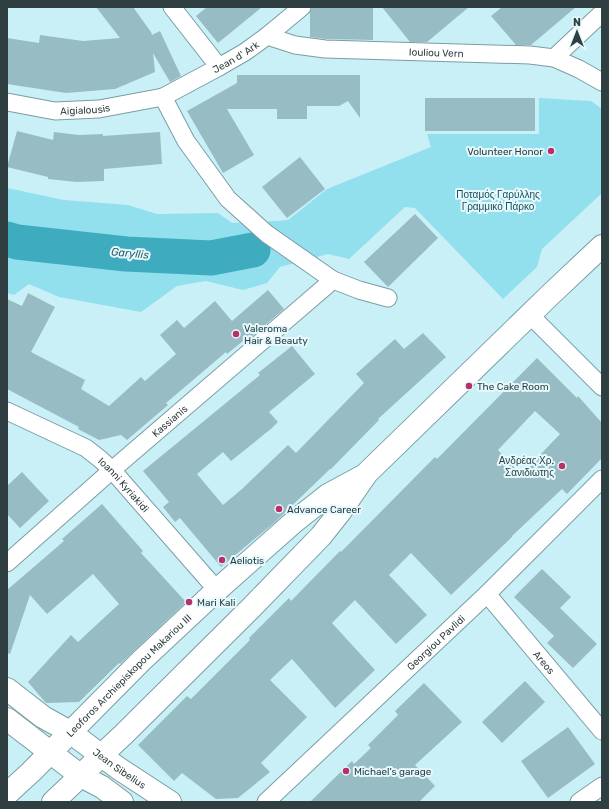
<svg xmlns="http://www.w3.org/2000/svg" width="609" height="809" font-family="Rubik,sans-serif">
  <rect width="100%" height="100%" fill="#caf0f7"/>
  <path fill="#92dfee" d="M539 98 591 101 602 109V193L542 249 537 267 503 299 415 208 405 207 349 259 328 254 280 267 267 283 243 290 206 281 177 286 141 312 59 297 29 284 14 295 7 293V188L64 200 128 205 157 214 218 213 232 223 277 221 288 220 327 189 431 147 427 134H539Z"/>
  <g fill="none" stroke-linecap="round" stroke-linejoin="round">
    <path stroke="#3eacbe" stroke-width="35" d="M7 239 17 242 126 254 211 258 253 250"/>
  </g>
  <g fill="#98bcc3" fill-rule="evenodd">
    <path d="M96 7H133L151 32 152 35 160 31 181 76 170 82 153 53 155 72 115 89 66 93 7 84V38L39 43 40 35 83 41 120 38Z"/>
    <path d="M207 7H262L218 43 196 16Z"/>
    <path d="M312 7H373V40L326 39 310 37V12Z"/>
    <path d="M382 7H469L427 42H410Z"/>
    <path d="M502 7H576L531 45H516L491 16Z"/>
    <path d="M237 75H360V118L348 101 339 106H307V119H277V109H227L254 155 223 173 187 111 237 83Z"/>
    <rect x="425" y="98" width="110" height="33"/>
    <path d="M17 131 53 140 54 132 79 135 103 134V136L160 132 162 164 104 169V181L76 182 48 179V177L7 167Z"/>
    <path d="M300 157 325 189 287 218 262 187Z"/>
    <path d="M415 214 438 238 388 287 364 262Z"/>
    <path d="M268 290 284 309 244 343 243 341 227 354 226 352 166 403 168 405 127 440 121 435 99 440 78 429 79 427 7 389V299L22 306 28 293 55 307 31 352 85 380 81 389 109 406 141 377 145 381 176 354 160 335 177 320 184 328 215 301 232 321Z"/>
    <path d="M423 333 446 357 378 419 379 420 331 469H330L275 522 221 567 180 518 175 522 163 507 169 502 143 471 260 375 258 373 292 346 315 374 269 412 278 422 272 428 231 461 223 452 197 474 223 505 242 489 288 445 296 453 364 383 356 374 395 339 404 349Z"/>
    <path d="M537 358 577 398 578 396 602 423V458L567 494 562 489 512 536V537L490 558 451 595 411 553 389 575 427 615 396 644 355 600 332 623 375 670 335 708 292 659 270 680 307 717 261 763 270 772 238 798 216 799 182 773 174 781 138 745 187 696 191 699 250 640 249 638 289 598 291 601 340 551 341 552 435 457 437 459ZM535 411 560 434 521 475 498 450Z"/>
    <path d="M22 472 49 501 20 528 7 514V486Z"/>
    <path d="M102 504 143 551 141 553 186 602 120 664 119 663 79 702 46 703 28 682 71 635 78 642 119 604 93 574 47 614 30 595 10 654 7 653V590L64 541 62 539Z"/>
    <path d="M542 569 571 597 560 608 597 644 573 668 547 643 554 636 514 597Z"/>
    <path d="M525 681 545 702 502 743 482 722Z"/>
    <path d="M424 683 462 722 415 765 435 786 419 802H310L352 761 354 764 371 748 368 745 398 715 395 711Z"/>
    <path d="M568 727 595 764 548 798 521 761Z"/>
  </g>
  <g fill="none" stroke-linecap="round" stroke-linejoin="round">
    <g stroke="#7a9da4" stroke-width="19">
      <g id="street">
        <path d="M172 7 219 67"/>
        <path id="s1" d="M267 36 295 45 325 49 530 55 554 58 579 69 602 82"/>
        <path d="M554 58 602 13"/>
        <path d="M163 97 186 141 228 199 267 234 333 280 359 290 388 298"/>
        <path id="s2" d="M7 102 55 111 99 109 163 97 219 67 245 52 267 36 302 7"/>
        <path d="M530 315 602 387"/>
        <path id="s3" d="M7 411 86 448 100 459 112 470 217 590"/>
        <path id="s4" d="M7 563 112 470 333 280"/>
        <path id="s5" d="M487 594 602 731"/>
        <path id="s6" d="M266 802 487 594 602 479"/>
        <path d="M579 802 602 786"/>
      </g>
    </g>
    <g stroke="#7a9da4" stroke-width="24">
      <g id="secondary">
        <path id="s7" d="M7 689 43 717 70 732 118 768 170 802"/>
        <path d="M7 719 81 776 102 787 122 802"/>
        <path id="s8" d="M7 794 31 772 141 661 217 590 295 521 328 495 363 476"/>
        <path d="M53 802C77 780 99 757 123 735L252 607 321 536 340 512 367 473 550 295 602 246"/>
      </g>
    </g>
    <use href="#street" stroke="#fff" stroke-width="17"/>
    <use href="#secondary" stroke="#fff" stroke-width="22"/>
  </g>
  <g fill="#ba2f68" stroke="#e4fafe" stroke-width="1.5">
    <circle cx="551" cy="151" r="4"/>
    <circle cx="236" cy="334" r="4"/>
    <circle cx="469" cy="386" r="4"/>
    <circle cx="562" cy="466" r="4"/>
    <circle cx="279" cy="509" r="4"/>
    <circle cx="222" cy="560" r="4"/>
    <circle cx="189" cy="602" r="4"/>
    <circle cx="346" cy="771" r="4"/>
  </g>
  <g text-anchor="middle" stroke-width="4" stroke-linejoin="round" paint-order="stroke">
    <g font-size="10" fill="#2f3e41" stroke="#e4fafe">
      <text dy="4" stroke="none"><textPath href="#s1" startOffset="171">Iouliou Vern</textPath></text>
      <text dy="4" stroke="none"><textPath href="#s2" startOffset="241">Jean d' Ark</textPath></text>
      <text dy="4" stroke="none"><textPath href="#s2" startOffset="79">Aigialousis</textPath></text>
      <text dy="4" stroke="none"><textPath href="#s4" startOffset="216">Kassianis</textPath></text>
      <text dy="4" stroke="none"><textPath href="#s3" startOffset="140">Ioanni Kyriakidi</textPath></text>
      <text dy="4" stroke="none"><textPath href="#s6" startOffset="233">Georgiou Pavlidi</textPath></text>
      <text dy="4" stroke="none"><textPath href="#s5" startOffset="89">Areos</textPath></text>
      <text dy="4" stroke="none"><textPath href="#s8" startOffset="170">Leoforos Archiepiskopou Makariou III</textPath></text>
      <text dy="4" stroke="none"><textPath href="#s7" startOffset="138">Jean Sibelius</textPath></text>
    </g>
    <g font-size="10" fill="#2f3e41" stroke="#e4fafe" text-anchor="start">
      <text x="543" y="155" text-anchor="end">Volunteer Honor</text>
      <text x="244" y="332">Valeroma<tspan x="244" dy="12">Hair &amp; Beauty</tspan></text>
      <text x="477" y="390">The Cake Room</text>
      <text x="554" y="464" text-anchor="end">Ανδρέας Χρ.<tspan x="554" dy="12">Σανιδιωτης</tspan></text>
      <text x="287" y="513">Advance Career</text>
      <text x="230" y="564">Aeliotis</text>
      <text x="197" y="606">Mari Kali</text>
      <text x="354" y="775">Michael's garage</text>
    </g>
    <g font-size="10" fill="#1c4b54" stroke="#e4fafe">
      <text x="498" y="198">Ποταμός Γαρύλλης<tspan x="498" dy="12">Γραμμικό Πάρκο</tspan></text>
    </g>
    <g font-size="11" font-style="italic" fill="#2c5b63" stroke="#e4fafe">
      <text transform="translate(130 253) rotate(5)" y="4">Garyllis</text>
    </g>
  </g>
  <rect width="609" height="809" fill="none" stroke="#2f3e41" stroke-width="16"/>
  <g transform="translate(577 32)" stroke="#e4fafe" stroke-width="3" paint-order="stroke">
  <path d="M0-3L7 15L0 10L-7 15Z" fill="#2f3e41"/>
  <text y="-6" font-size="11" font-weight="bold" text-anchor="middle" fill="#2f3e41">N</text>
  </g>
</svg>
